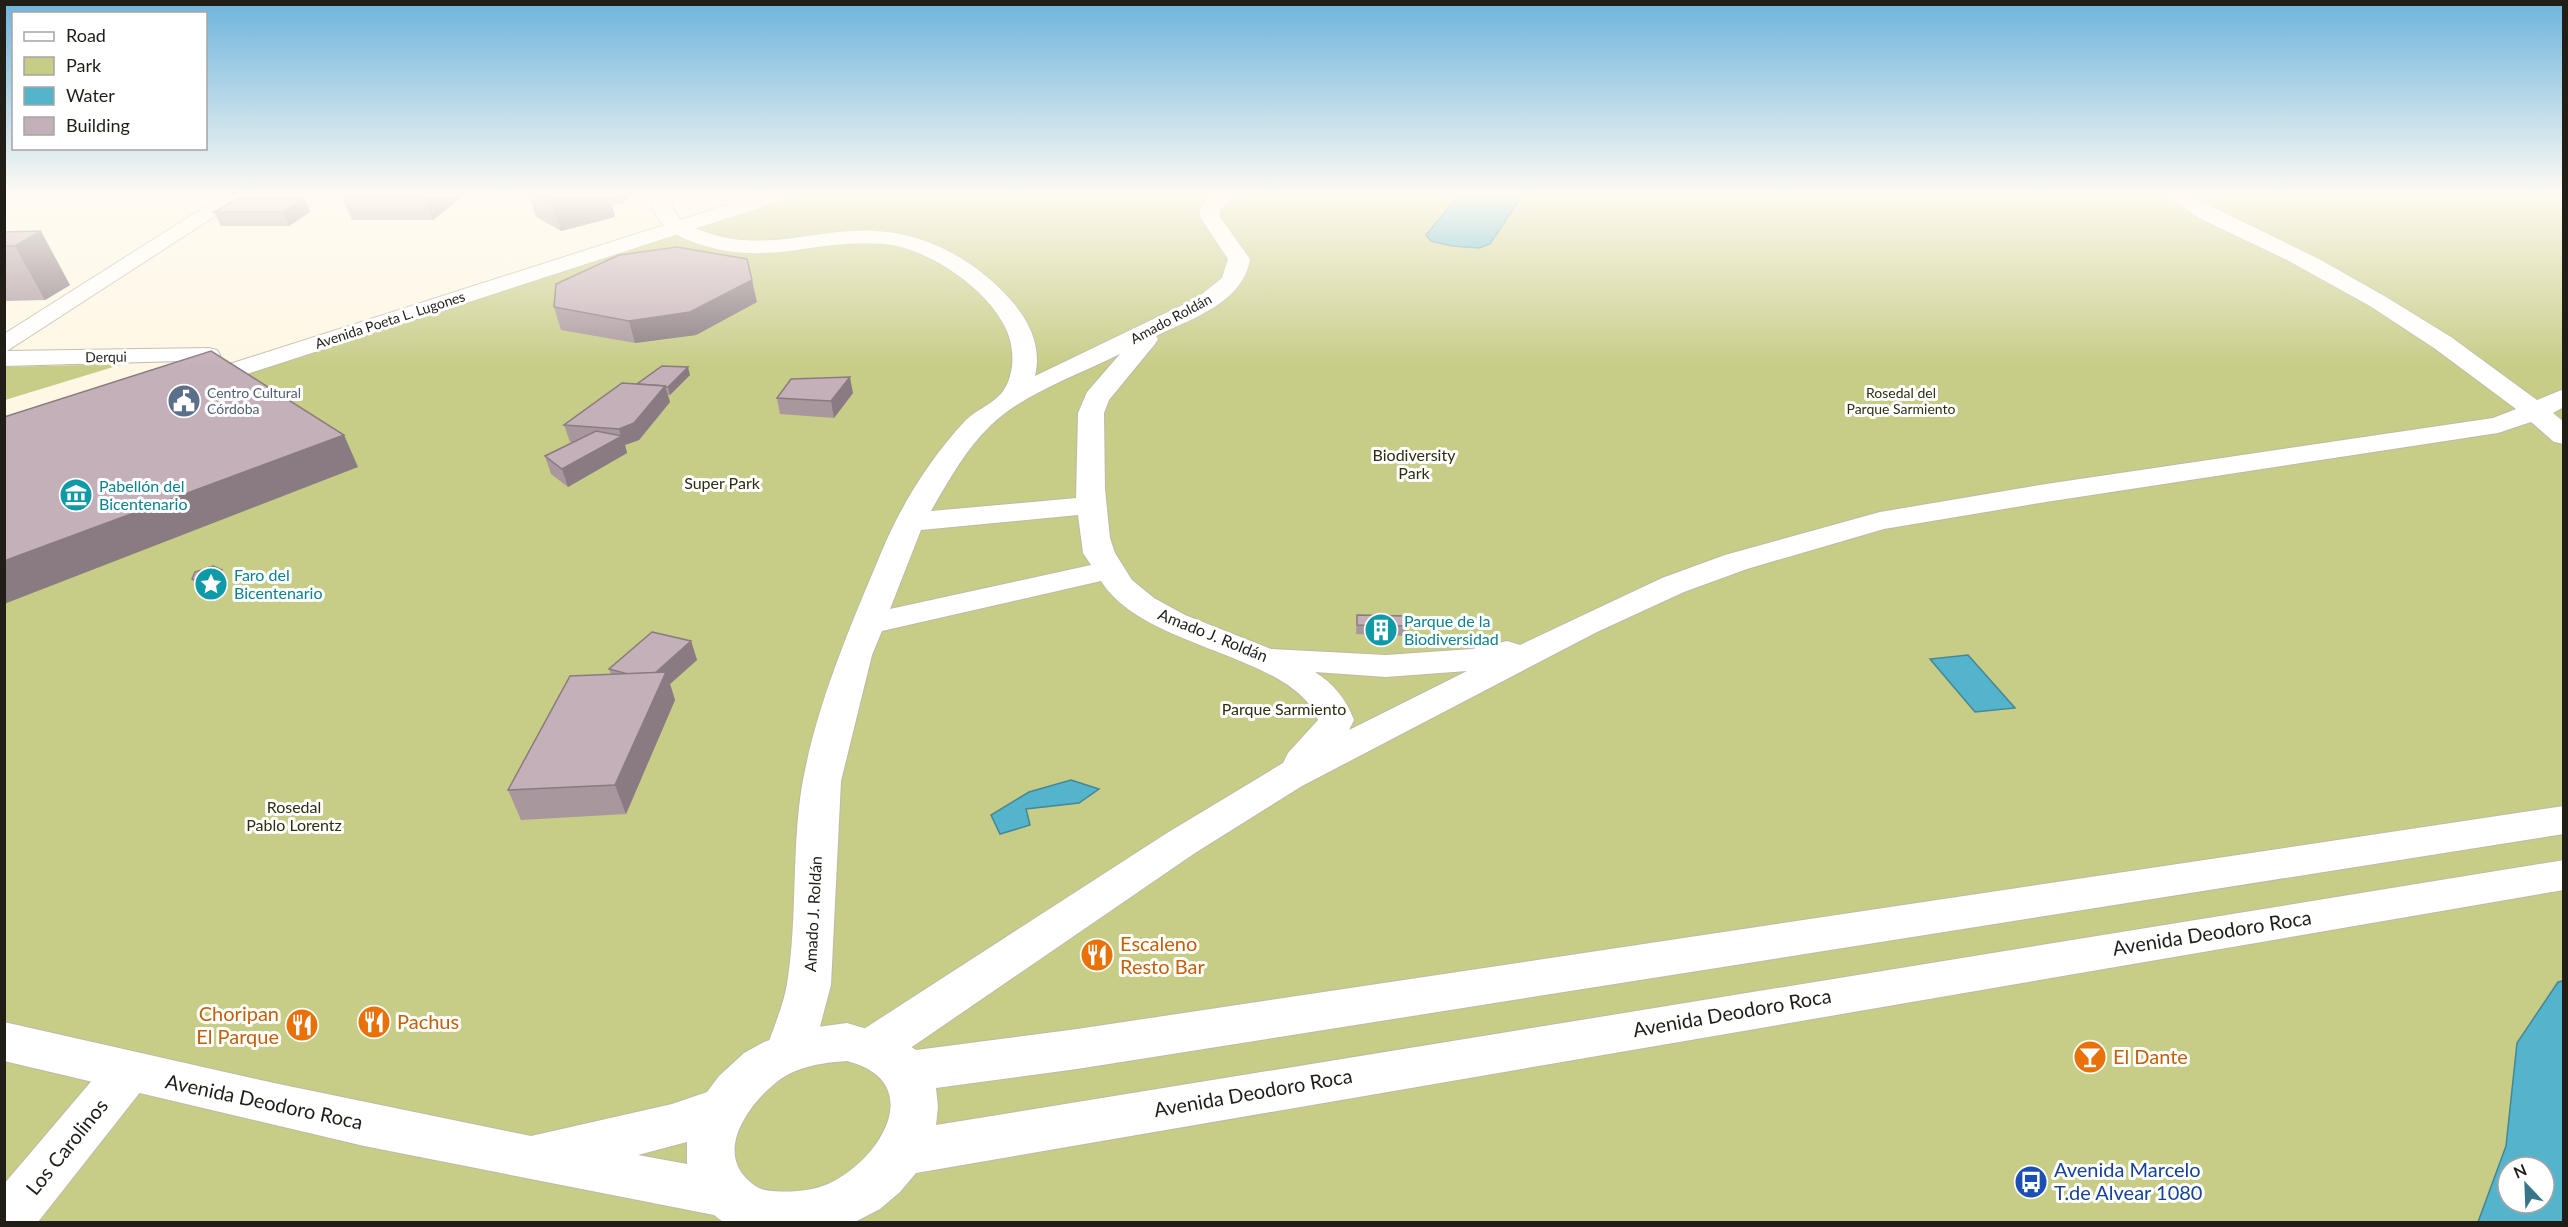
<svg xmlns="http://www.w3.org/2000/svg" width="2568" height="1227" font-family="Lato,sans-serif">
  <rect width="100%" height="100%" fill="#fef7e4"/>
  <g fill="#c7cc86" fill-rule="evenodd">
    <path d="M793 196H2563V1222H5L4 454ZM2508 1167H2544V1203H2508Z"/>
    <path d="M123 364 5 400V367Z"/>
  </g>
  <g fill="#54b4cc" stroke="#458796" stroke-width="1.5" fill-rule="evenodd">
    <path d="M1458 196H1522L1490 244 1479 248 1452 246 1431 241 1426 235Z"/>
    <path d="M1968 655 2015 708 1975 712 1930 659Z"/>
    <path d="M1071 780 1099 789 1079 803 1026 809 1030 825 1000 834 991 815 1029 792Z"/>
    <path d="M2563 981V1222H2478L2506 1146 2517 1043 2558 982ZM2508 1167H2544V1203H2508Z"/>
  </g>
  <g fill="none" stroke-linecap="round" stroke-linejoin="round">
    <g stroke="#c0b9a7" stroke-width="2">
      <g id="minor">
        <path d="M222 196H246L7 351 208 348 217 350 220 355 217 360 4 366V334Z"/>
        <path d="M656 196H676L671 203C676 220 687 225 703 231 768 256 824 223 888 232 935 238 977 263 1009 298 1029 320 1042 346 1035 376L1197 298 1222 278 1228 259 1200 217V209L1211 196H1233L1220 210V217L1250 259C1243 303 1191 319 1156 336L1158 339 1155 344 1109 400 1104 413 1105 489 1110 538 1115 553 1132 580 1154 598 1185 615 1271 649 1386 655 1472 649 1507 641 1520 645 1662 578 1725 555 1880 512 2046 484 2493 418 2516 409 2434 348 2370 306 2287 260 2201 219 2166 196H2190L2319 259 2386 297 2451 337 2537 400 2564 389V407L2553 413 2564 422V444L2554 442 2531 422 2498 433 2046 502 1884 529 1747 569 1684 592 1597 632 1302 786 1195 853 890 1062 873 1068 856 1062 850 1048 856 1034 1167 833 1283 763 1288 753 1318 720C1292 653 1144 650 1101 581L882 631 872 655 841 781 831 985 813 1053 806 1067 789 1073 772 1067 765 1053C772 1031 783 1007 787 984 798 918 791 845 803 780 818 701 850 627 881 553 901 505 929 460 964 422 975 410 998 402 1005 388 1016 369 1014 343 1004 325 984 286 925 247 883 244 814 238 766 269 693 242 672 234 658 226 651 203ZM1120 354 1087 392 1078 413 1076 498 931 511C949 480 965 450 991 425 1023 394 1080 374 1120 354ZM1078 515 1083 553 1091 565 890 609 921 530ZM1467 671 1349 730 1354 720C1346 699 1334 684 1315 672L1386 677Z"/>
        <path d="M128 1052 145 1058 152 1072 145 1086 38 1222H4V1184L111 1058Z"/>
      </g>
    </g>
    <g stroke="#c0b9a7" stroke-width="2">
      <g id="major">
        <path d="M755 196H786L783 200 207 387 198 390 189 387 185 382 189 377Z"/>
        <path d="M2564 806V834L1077 1069 936 1088 938 1107 936 1125 2564 860V890L916 1173 900 1192 880 1209 855 1222H723L714 1215 364 1146 4 1061V1022L274 1083 531 1136 672 1104 707 1092 719 1076 744 1053 764 1042 802 1029 847 1023 897 1038 916 1050 1077 1029ZM847 1061C928 1082 881 1160 828 1184 809 1192 785 1193 765 1190 758 1189 751 1183 746 1178 716 1147 752 1101 778 1081 798 1066 822 1063 847 1061ZM687 1142V1164L638 1155Z"/>
      </g>
    </g>
    <use href="#minor" fill="#fff" fill-rule="evenodd"/>
    <use href="#major" fill="#fff" fill-rule="evenodd"/>
  </g>
  <g fill="#a9979e">
    <path d="M342 196H463L433 220H352Z"/>
    <path d="M529 196H629L622 204 612 205 615 217 561 231 536 217Z"/>
    <path d="M305 198 310 212 289 226H221L214 212Z"/>
    <path d="M4 232 70 285 45 300 4 301Z"/>
    <path d="M757 302 696 335 635 343 561 330 554 307Z"/>
    <path d="M690 375 670 395H668L670 402 639 440 625 445 627 453 568 487 551 474 545 456 574 442H570L564 425 637 384Z"/>
    <path d="M853 393 834 418 780 414 777 398Z"/>
    <path d="M192 579H226L219 586 204 590 197 588Z"/>
    <path d="M1357 615 1406 626V636L1356 634Z"/>
    <path d="M691 641 697 660 670 684 675 700 626 814 521 820 508 790 611 675 609 669Z"/>
  </g>
  <g fill="#897b81">
    <path d="M424 196H463L433 220Z"/>
    <path d="M550 196H610L615 217 561 231Z"/>
    <path d="M620 196H629L622 204Z"/>
    <path d="M305 198 310 212 289 226 283 212Z"/>
    <path d="M41 231 70 285 45 300 15 246Z"/>
    <path d="M752 280 757 302 696 335 635 343 629 321Z"/>
    <path d="M688 367 690 375 670 395 668 387Z"/>
    <path d="M850 377 853 393 834 418 831 401Z"/>
    <path d="M665 386 670 402 639 440 625 445 627 453 568 487 562 469 621 437 619 429Z"/>
    <path d="M344 435 358 467 4 604V561Z"/>
    <path d="M222 570 226 579 219 586 204 590 198 581Z"/>
    <path d="M691 641 697 660 670 684 675 700 626 814 615 785 649 678Z"/>
  </g>
  <g fill="#c4b0b8" stroke="#897b81" stroke-width="1.5">
    <path d="M305 198 283 212H214L237 199Z"/>
    <path d="M41 231 15 246H4V232Z"/>
    <path d="M677 247 747 259 752 280 690 312 629 321 554 307 556 284 619 255Z"/>
    <path d="M211 351 344 435 4 561V417Z"/>
    <path d="M662 366 688 367 668 387H666L665 386 637 384Z"/>
    <path d="M850 377 831 401 777 398 791 379Z"/>
    <path d="M622 383 665 386 634 423 619 429 564 425Z"/>
    <path d="M596 431 622 436 562 469 545 456Z"/>
    <path d="M213 566 222 570 214 577 198 581 192 579 195 572Z"/>
    <path d="M1357 615 1406 616V626L1357 625Z"/>
    <path d="M652 632 691 641 655 673 628 674 609 669Z"/>
    <path d="M666 672 615 785 508 790 570 676Z"/>
  </g>
  <linearGradient id="sky" x2="0" y2="1"><stop stop-color="#6db4dd"/><stop offset="0.53" stop-color="#fffbf3"/><stop offset="1" stop-color="#fffbf3" stop-opacity="0"/></linearGradient>
  <rect width="2568" height="368" fill="url(#sky)"/>
  <defs>
    <g id="civic-disc" transform="scale(1.725)"><circle r="9.5" fill="#5c6f8a" stroke="#fff"/><path d="M-.6-6.5H3V-4.5H.6V-3L4-1V1h2V6H-6V1h2V-1L-.6-3ZM-1.2 2.5V6h2.4V2.5Z" fill="#fff"/></g>
    <g id="museum-disc" transform="scale(1.725)"><circle r="9.5" fill="#0f9aa8" stroke="#fff"/><path d="M0-6L6-3V-2H-6V-3ZM-5-1h2V3h-2ZM-1-1h2V3h-2ZM3-1h2V3H3ZM-6 4H6V6H-6Z" fill="#fff"/></g>
    <g id="sight-disc" transform="scale(1.725)"><circle r="9.5" fill="#0f9aa8" stroke="#fff"/><path d="M0-6L1.8-2.2L6-1.7L2.9 1.2L3.7 5.4L0 3.3L-3.7 5.4L-2.9 1.2L-6-1.7L-1.8-2.2Z" fill="#fff"/></g>
    <g id="building-disc" transform="scale(1.725)"><circle r="9.5" fill="#0f9aa8" stroke="#fff"/><path d="M-4-6H4V6H1V3H-1V6H-4ZM-2.5-4.3h1.7v1.8h-1.7ZM.8-4.3h1.7v1.8H.8ZM-2.5-1h1.7V.8h-1.7ZM.8-1h1.7V.8H.8Z" fill="#fff"/></g>
    <g id="restaurant-disc" transform="scale(1.725)"><circle r="9.5" fill="#e8710a" stroke="#fff"/><path d="M-5-6h1v4h1v-4h1v4h1v-4h1v5L-1.5 .5V6h-2V.5L-5-1ZM5-6V6H3V1.5H1.5Q1.5-4 5-6Z" fill="#fff"/></g>
    <g id="bar-disc" transform="scale(1.725)"><circle r="9.5" fill="#e8710a" stroke="#fff"/><path d="M-6-5H6L.8 .8V4.5H3.5V6h-7V4.5H-.8V.8Z" fill="#fff"/></g>
    <g id="bus-disc" transform="scale(1.725)"><circle r="9.5" fill="#1a4fb4" stroke="#fff"/><path d="M-5-6H5V4H4V6H2V4H-2V6H-4V4H-5ZM-3.5-4V0h7V-4ZM-3.5 1.2v1.5H-2V1.2ZM2 1.2v1.5H3.5V1.2Z" fill="#fff"/></g>
  </defs>
  <g fill-rule="evenodd">
    <use href="#civic-disc" x="184" y="401"/>
    <use href="#museum-disc" x="76" y="495"/>
    <use href="#sight-disc" x="211" y="584"/>
    <use href="#building-disc" x="1381" y="630"/>
    <use href="#restaurant-disc" x="1097" y="955"/>
    <use href="#restaurant-disc" x="374" y="1022"/>
    <use href="#restaurant-disc" x="302" y="1025"/>
    <use href="#bar-disc" x="2090" y="1057"/>
    <use href="#bus-disc" x="2031" y="1182"/>
  </g>
  <g text-anchor="middle" stroke-width="6" stroke-linejoin="round" paint-order="stroke">
    <g font-size="14" fill="#211e18" stroke="#fff">
      <text transform="translate(1171 319) rotate(-28)" y="5">Amado Roldán</text>
      <text transform="translate(390 320) rotate(-18)" y="5">Avenida Poeta L. Lugones</text>
      <text transform="translate(106 357) rotate(-1)" y="5">Derqui</text>
    </g>
    <g font-size="14" fill="#4e5e75" stroke="#fff" text-anchor="start">
      <text x="207" y="398">Centro Cultural<tspan x="207" dy="16">Córdoba</tspan></text>
    </g>
    <g font-size="14" fill="#2d2f0e" stroke="#fff">
      <text x="1901" y="398">Rosedal del<tspan x="1901" dy="16">Parque Sarmiento</tspan></text>
    </g>
    <g font-size="16" fill="#2d2f0e" stroke="#fff">
      <text x="1414" y="461">Biodiversity<tspan x="1414" dy="18">Park</tspan></text>
      <text x="722" y="489">Super Park</text>
      <text x="1284" y="715">Parque Sarmiento</text>
      <text x="294" y="813">Rosedal<tspan x="294" dy="18">Pablo Lorentz</tspan></text>
    </g>
    <g font-size="16" fill="#0d838f" stroke="#fff" text-anchor="start">
      <text x="99" y="492">Pabellón del<tspan x="99" dy="18">Bicentenario</tspan></text>
      <text x="234" y="581">Faro del<tspan x="234" dy="18">Bicentenario</tspan></text>
      <text x="1404" y="627">Parque de la<tspan x="1404" dy="18">Biodiversidad</tspan></text>
    </g>
    <g font-size="16" fill="#211e18" stroke="#fff">
      <text transform="translate(1213 635) rotate(22)" y="6">Amado J. Roldán</text>
      <text transform="translate(813 914) rotate(-87)" y="6">Amado J. Roldán</text>
    </g>
    <g font-size="20" fill="#211e18" stroke="#fff">
      <text transform="translate(2212 933) rotate(-9)" y="7">Avenida Deodoro Roca</text>
      <text transform="translate(1732 1013) rotate(-10)" y="7">Avenida Deodoro Roca</text>
      <text transform="translate(1253 1093) rotate(-10)" y="7">Avenida Deodoro Roca</text>
      <text transform="translate(264 1102) rotate(12)" y="7">Avenida Deodoro Roca</text>
      <text transform="translate(67 1147) rotate(-51)" y="7">Los Carolinos</text>
    </g>
    <g font-size="20" fill="#c56008" stroke="#fff" text-anchor="start">
      <text x="1120" y="951">Escaleno<tspan x="1120" dy="23">Resto Bar</tspan></text>
      <text x="279" y="1021" text-anchor="end">Choripan<tspan x="279" dy="23">El Parque</tspan></text>
      <text x="397" y="1029">Pachus</text>
      <text x="2113" y="1064">El Dante</text>
    </g>
    <g font-size="20" fill="#164399" stroke="#fff" text-anchor="start">
      <text x="2054" y="1177">Avenida Marcelo<tspan x="2054" dy="23">T.de Alvear 1080</tspan></text>
    </g>
  </g>
  <rect width="2568" height="1227" fill="none" stroke="#211e18" stroke-width="12"/>
  <rect x="12" y="12" width="195" height="138" fill="#ffffff" stroke="#a6a5a3" stroke-width="1.5"/>
  <rect x="24" y="32" width="30" height="9" fill="#ffffff" stroke="#a6a5a3" stroke-width="1.5"/>
  <text x="66" y="42" font-size="18" fill="#211e18">Road</text>
  <rect x="24" y="57" width="30" height="18" fill="#c7cc86" stroke="#a6a5a3" stroke-width="1.5"/>
  <text x="66" y="72" font-size="18" fill="#211e18">Park</text>
  <rect x="24" y="87" width="30" height="18" fill="#54b4cc" stroke="#a6a5a3" stroke-width="1.5"/>
  <text x="66" y="102" font-size="18" fill="#211e18">Water</text>
  <rect x="24" y="117" width="30" height="18" fill="#c4b0b8" stroke="#a6a5a3" stroke-width="1.5"/>
  <text x="66" y="132" font-size="18" fill="#211e18">Building</text>
  <g transform="translate(2526 1185) rotate(337)"><circle r="28" fill="#ffffff" stroke="#a6a5a3" stroke-width="1.5"/>
  <path d="M0-4.5L10 22L0 15L-10 22Z" fill="#36758a"/>
  <text y="-9" font-size="16" font-weight="bold" text-anchor="middle" fill="#211e18">N</text>
  </g>
</svg>
